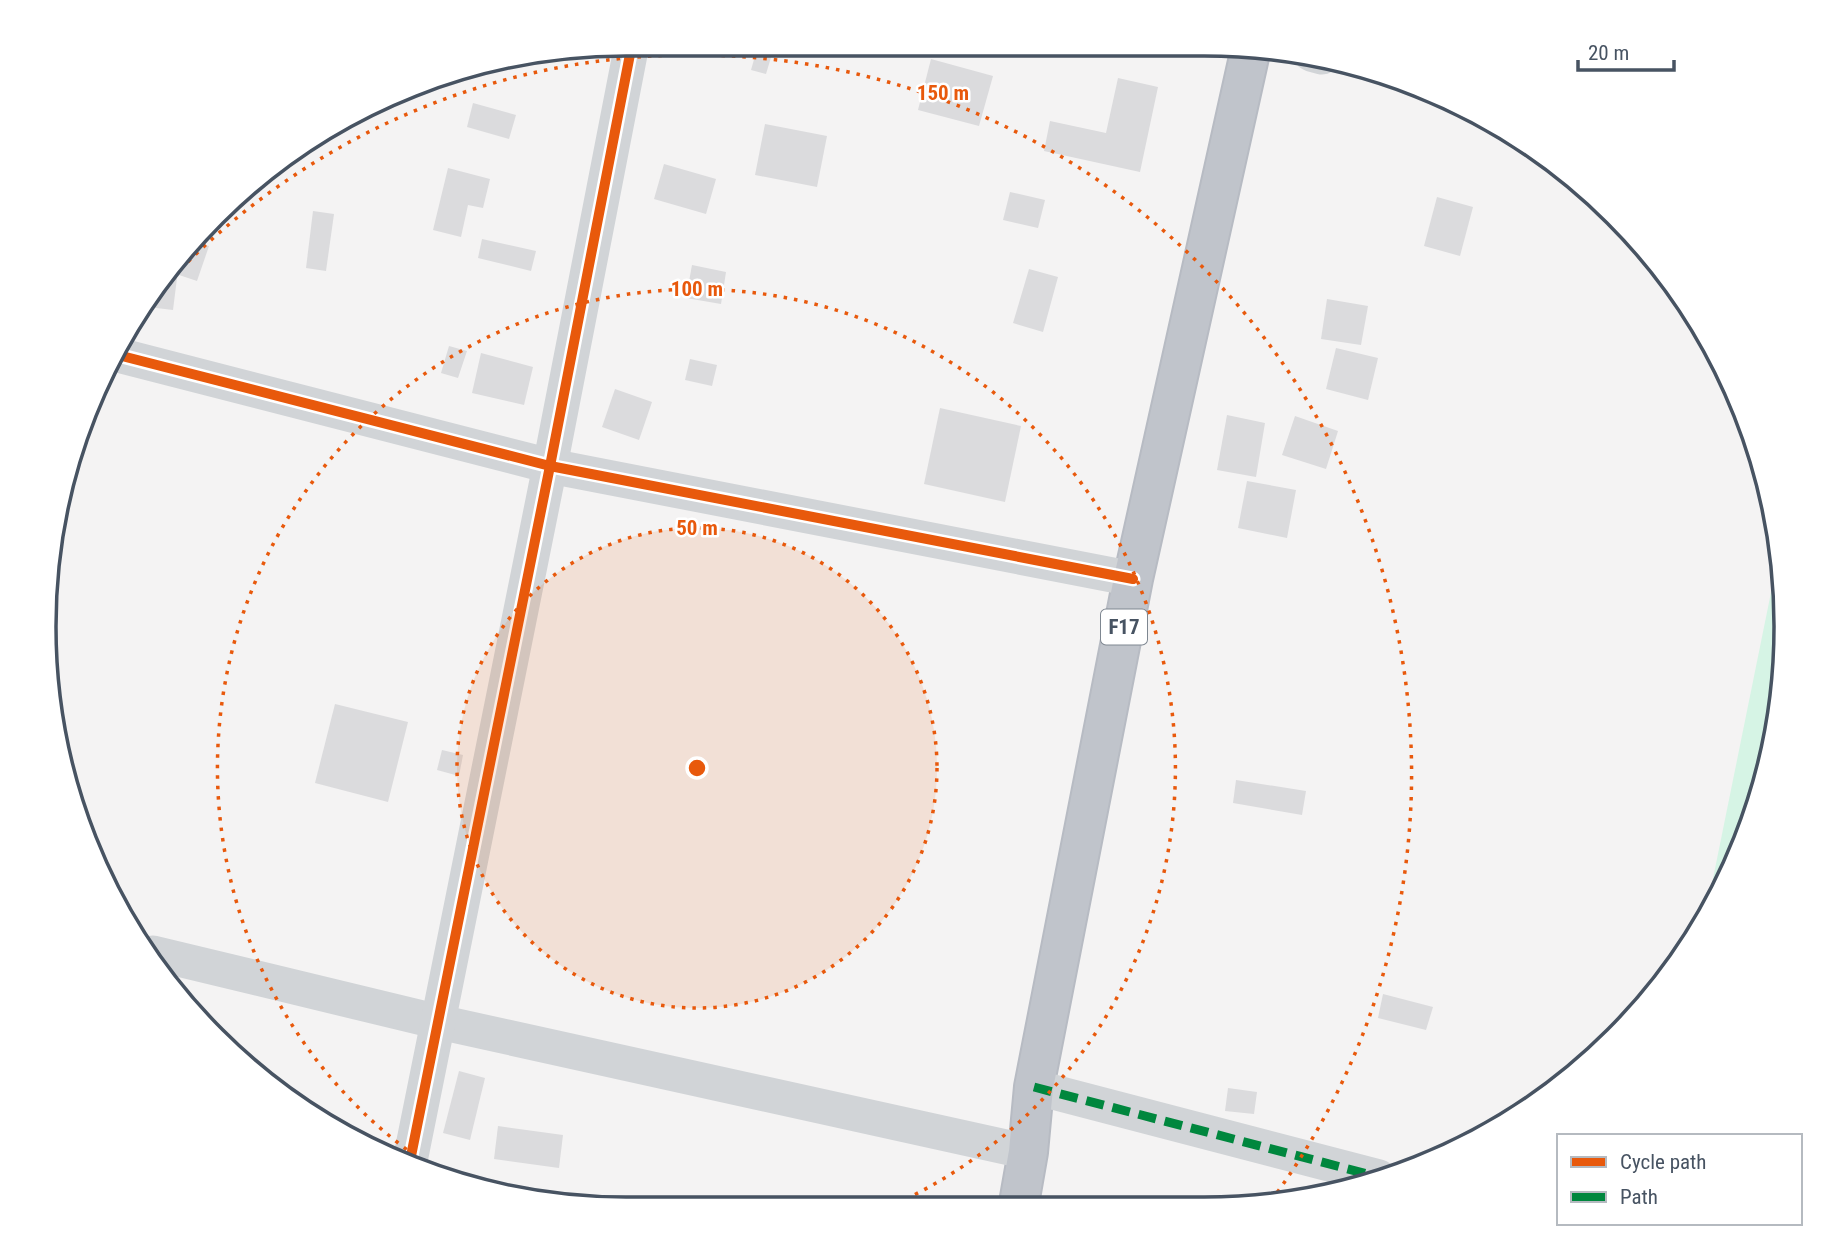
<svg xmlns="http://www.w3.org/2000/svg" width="1830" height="1253" font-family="'Roboto Condensed',sans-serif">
  <rect width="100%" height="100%" fill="#f4f3f3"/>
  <path fill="#d6f4e5" d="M1779 553 1786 627 1775 741 1742 850 1705 918Z"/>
  <g fill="#dbdbdd">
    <path d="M715 44H775L766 74 751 70 755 56Z"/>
    <path d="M931 59 993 76 979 126 918 110Z"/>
    <path d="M1118 78 1158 87 1140 172 1044 151 1050 121 1106 133Z"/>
    <path d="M473 103 516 115 509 139 467 127Z"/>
    <path d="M765 124 827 136 817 187 755 175Z"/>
    <path d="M664 164 716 179 706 214 654 199Z"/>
    <path d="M448 168 490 179 483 208 468 205 461 237 433 230Z"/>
    <path d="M1010 192 1045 200 1038 228 1003 220Z"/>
    <path d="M1437 197 1473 207 1460 256 1424 246Z"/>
    <path d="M313 211 334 214 326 271 306 268Z"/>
    <path d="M482 239 536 251 531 271 478 258Z"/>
    <path d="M190 241 209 246 197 281 173 273 177 261Z"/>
    <path d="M692 265 726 272 721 304 686 298Z"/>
    <path d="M1029 269 1058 277 1043 332 1013 323Z"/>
    <path d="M167 276 177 278 173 310 148 307Z"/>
    <path d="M1327 299 1368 306 1361 345 1321 339Z"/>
    <path d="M449 346 467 351 458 378 441 373Z"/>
    <path d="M1336 348 1378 358 1368 400 1326 389Z"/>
    <path d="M481 353 533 367 524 405 472 393Z"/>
    <path d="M690 359 717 365 712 386 685 380Z"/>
    <path d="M615 389 652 402 639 440 602 427Z"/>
    <path d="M940 408 1021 426 1005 502 924 484Z"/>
    <path d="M1227 415 1265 423 1256 477 1217 470Z"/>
    <path d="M1295 416 1338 431 1326 469 1282 455Z"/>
    <path d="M1247 481 1296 490 1287 538 1238 528Z"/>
    <path d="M335 704 408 722 388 802 315 783Z"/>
    <path d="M442 750 463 755 459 776 437 770Z"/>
    <path d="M1236 780 1306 791 1302 815 1233 803Z"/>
    <path d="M1383 994 1433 1007 1426 1030 1378 1018Z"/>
    <path d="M459 1071 485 1078 470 1140 443 1133Z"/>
    <path d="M1228 1088 1257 1092 1254 1114 1225 1111Z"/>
    <path d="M498 1126 563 1135 559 1168 494 1159Z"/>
  </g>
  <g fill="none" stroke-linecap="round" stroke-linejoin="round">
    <g stroke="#b7bbc3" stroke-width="42">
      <path id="highway" d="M1018 1209 1028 1152 1034 1087 1133 579 1251 48"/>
    </g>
    <g stroke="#d1d4d7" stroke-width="35">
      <path d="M1311 54 1322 57"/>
      <path d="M118 355 550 466 1133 579"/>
      <path d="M153 953 439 1022 1028 1152"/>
      <path d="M1034 1087 1379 1177"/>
      <path d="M409 1166 550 466 632 44"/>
    </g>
    <use href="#highway" stroke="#c0c4cb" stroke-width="38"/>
    <path stroke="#00873e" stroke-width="9" stroke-dasharray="18 9" stroke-linecap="butt" d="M1034 1087 1379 1177"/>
    <g stroke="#fff" stroke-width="15">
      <g id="cycleway">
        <path d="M118 355 550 466 1133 579"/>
        <path d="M409 1166 550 466 632 44"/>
      </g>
    </g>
    <use href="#cycleway" stroke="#e8590c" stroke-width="10"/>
  </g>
  <circle cx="697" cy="768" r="240" fill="#e8590c" fill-opacity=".12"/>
  <g fill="none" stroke="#e8590c" stroke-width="3.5" stroke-dasharray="3.5 7">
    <circle cx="697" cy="768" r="240"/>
    <path d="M450 1179A479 479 0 1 1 884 1209"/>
    <path d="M159 292A719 719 0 0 1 1271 1201"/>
  </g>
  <g text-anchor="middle" stroke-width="5" stroke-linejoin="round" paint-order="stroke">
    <rect fill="#fff" stroke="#7e8791" stroke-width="2" x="1101" y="609.5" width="46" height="35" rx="5"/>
    <g font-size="21" font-weight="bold" fill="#475362">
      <text x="1124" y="634">F17</text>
    </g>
  </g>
  <path d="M0 0H1830V1253H0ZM626 56H1204A570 570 0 0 1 1774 626V627A570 570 0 0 1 1204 1197H626A570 570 0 0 1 56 627V626A570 570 0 0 1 626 56Z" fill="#fff" fill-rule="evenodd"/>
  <path fill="none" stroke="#475362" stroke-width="3.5" d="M626 56H1204A570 570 0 0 1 1774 626V627A570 570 0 0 1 1204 1197H626A570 570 0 0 1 56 627V626A570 570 0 0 1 626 56Z"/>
  <circle cx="697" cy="768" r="10" fill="#e8590c" stroke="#fff" stroke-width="3.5"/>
  <g font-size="21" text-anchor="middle" font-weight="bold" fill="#e8590c" stroke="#fff" stroke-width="5" stroke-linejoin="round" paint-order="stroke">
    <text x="943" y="100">150 m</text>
    <text x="697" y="296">100 m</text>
    <text x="697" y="535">50 m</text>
  </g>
  <rect x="1557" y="1134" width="245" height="91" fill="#ffffff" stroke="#b5bac0" stroke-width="2"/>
  <rect x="1571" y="1157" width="35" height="10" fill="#e8590c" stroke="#b5bac0" stroke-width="2"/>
  <text x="1620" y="1169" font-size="21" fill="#475362">Cycle path</text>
  <rect x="1571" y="1192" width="35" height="10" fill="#00873e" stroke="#b5bac0" stroke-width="2"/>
  <text x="1620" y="1204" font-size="21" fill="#475362">Path</text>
  <path d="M1578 60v10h96v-10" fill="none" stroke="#475362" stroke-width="3.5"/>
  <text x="1588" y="60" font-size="21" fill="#475362" stroke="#ffffff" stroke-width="5" paint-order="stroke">20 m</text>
</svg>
